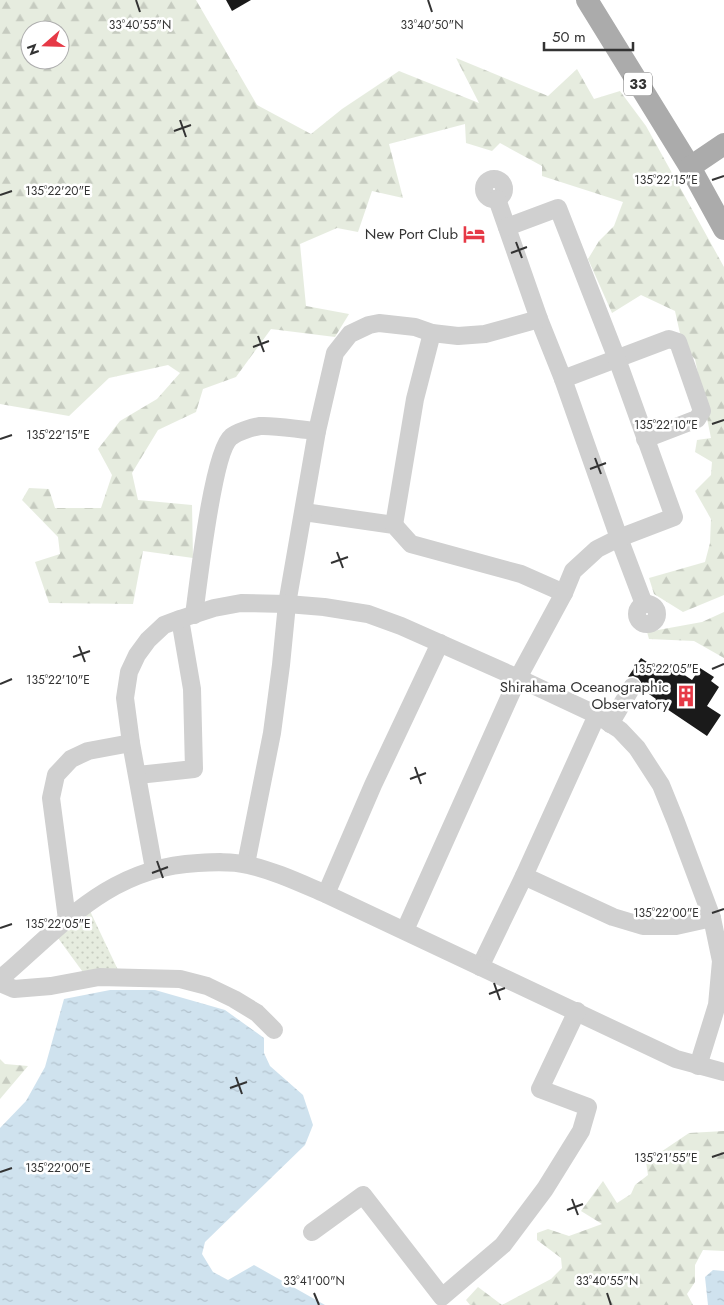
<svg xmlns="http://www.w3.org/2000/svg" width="724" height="1305" font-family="Jost,sans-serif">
  <defs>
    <pattern id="forest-firs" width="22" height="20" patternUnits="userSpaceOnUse" patternTransform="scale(1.25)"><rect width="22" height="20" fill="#e6ecdf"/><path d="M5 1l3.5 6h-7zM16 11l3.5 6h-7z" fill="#c6cbc0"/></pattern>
    <pattern id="park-dots" width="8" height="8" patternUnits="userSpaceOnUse" patternTransform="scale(1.25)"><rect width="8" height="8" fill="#e6ecdf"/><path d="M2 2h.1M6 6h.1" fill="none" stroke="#c6cbc0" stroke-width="1.8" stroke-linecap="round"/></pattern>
    <pattern id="water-ripples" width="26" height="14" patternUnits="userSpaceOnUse" patternTransform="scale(1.25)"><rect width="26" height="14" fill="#cfe2ee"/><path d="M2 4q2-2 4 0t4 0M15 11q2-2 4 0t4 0" fill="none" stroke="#b2c2cd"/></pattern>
  </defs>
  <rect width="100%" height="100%" fill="#fff"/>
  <g fill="url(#forest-firs)" fill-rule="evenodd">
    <path d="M0 0H196L257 105 311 134 342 109 399 71 479 103 456 58 548 96 577 69 594 99 620 91 646 126 724 267V595L683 612 654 594 649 578 705 562 710 543 711 519 695 491 711 475 712 462 695 452 697 440 711 438 695 359 683 347 675 311 641 295 612 313 588 259 599 241 614 226 623 202 542 176V166L500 143 492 151 466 143 465 124 389 144 403 198 372 191 358 232 337 228 300 244 306 306 349 314 335 337 271 329 236 377 203 389 196 412 158 430 132 473 138 500 192 505 193 558 143 551 133 604 49 603 35 562 60 554 58 537 22 500 29 488 49 489 55 508H101L112 475 98 449 120 421 157 399 180 373 168 365 109 378 69 416 0 404ZM30 30H60V60H30Z"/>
    <path d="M724 612V658L694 641 649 639 647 632 702 622Z"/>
    <path d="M0 1059 5 1064 28 1066 0 1099Z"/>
    <path d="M724 1131V1251L703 1250 695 1265V1282L687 1294 693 1305H470L466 1300 478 1287 502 1305 551 1279 562 1268 561 1258 537 1240V1233L548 1229 569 1236 602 1224 581 1211 603 1181 617 1203 631 1194 635 1185 648 1175 646 1162 689 1133Z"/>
  </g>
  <path fill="url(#park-dots)" d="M90 911 118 970 85 975 58 938Z"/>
  <g fill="url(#water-ripples)">
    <path d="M110 990H155L225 1010 264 1038V1053L270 1066 303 1095 313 1125 305 1145 205 1242 202 1254 213 1272 228 1280 254 1265 325 1305H0V1128L26 1101 45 1067 64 999Z"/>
    <path d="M713 1270 724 1271V1305H708L705 1277Z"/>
  </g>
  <g fill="#1a1a1a">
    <path d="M226 0H251L232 11Z"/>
    <path d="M641 658 653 666 655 663 667 671 671 666 692 680 700 668 714 677 711 681 719 687 707 706 721 715 707 736 655 701 656 699 642 689 641 682 638 678 633 676 628 677Z"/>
  </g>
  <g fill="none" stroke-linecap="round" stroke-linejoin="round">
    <g stroke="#d0d0d0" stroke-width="18">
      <circle cx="494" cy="189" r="10"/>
      <path d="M497 199 539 319 563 379 619 538 644 604"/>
      <path d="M563 379 669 339 678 342 702 411 697 419 645 439"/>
      <path d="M304 512 394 525 411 544 521 574 564 593"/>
      <path d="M394 525 415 399 432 333"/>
      <circle cx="647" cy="614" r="10"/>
      <path d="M194 615C198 586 213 451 231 437 237 432 253 427 260 426 276 425 300 430 317 431"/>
      <path d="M610 724 632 687"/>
      <path d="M138 775 194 769 192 689 180 619"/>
      <path d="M246 864 272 733 281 665 287 604 317 431 335 353 350 334 369 325 379 323 415 327 432 333 458 336 485 334 539 319"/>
      <path d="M154 869 131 743 125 698 129 672 137 655 148 640 164 625 180 619 214 608 241 603 287 604 324 607 368 614 401 626 518 678 597 715 620 730 637 748 661 785 676 822 712 918 721 961 717 1005 698 1066"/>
      <path d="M524 876 613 917 643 926H676L712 918"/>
      <path d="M326 894 373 785 440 643"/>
      <path d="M67 919 51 798 56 775 71 759 88 751 131 743"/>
      <path d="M405 930 518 678 564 593 573 571 597 549 619 538 674 517 617 359 558 208 507 227"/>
      <path d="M480 967 524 876 597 715"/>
      <path d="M0 979C62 926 109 867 198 863 214 862 232 861 248 865 275 871 300 883 326 894L676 1059 724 1072"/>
      <path d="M0 983 14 989 51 986 99 977 180 979 207 986 234 999 257 1013 274 1030"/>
      <path d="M312 1232 363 1195 442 1297 503 1245 545 1189 581 1131 588 1107 540 1089 577 1011"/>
    </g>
    <g stroke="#ababab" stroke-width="22">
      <path d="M587 0 690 167 724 229"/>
      <path d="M690 167 724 144"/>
    </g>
  </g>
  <path fill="none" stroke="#333" stroke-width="2" d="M136 0 140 12M428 0 432 12M180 120 186 137M174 131 191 125M712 180 724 176M0 195 12 191M516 242 522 258M511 253 527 247M258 336 264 352M253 347 269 341M712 424 724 420M0 439 12 435M595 458 601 474M590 469 606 463M337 552 343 568M331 563 348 557M79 646 85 662M73 657 90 651M712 669 724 664M0 684 12 679M415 767 421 784M410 779 426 773M157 861 163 878M152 873 168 867M712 913 724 909M0 928 12 924M494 983 500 1000M489 994 505 988M236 1077 242 1094M230 1088 247 1082M712 1157 724 1153M0 1172 12 1168M572 1199 578 1215M567 1210 583 1204M314 1293 319 1305M607 1293 611 1305"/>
  <defs>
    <g id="hotel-bare" transform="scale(1.725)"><path d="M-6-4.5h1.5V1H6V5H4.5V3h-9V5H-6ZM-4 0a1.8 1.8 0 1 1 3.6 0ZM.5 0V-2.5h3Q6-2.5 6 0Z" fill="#e63946" stroke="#fff" stroke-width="2.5" paint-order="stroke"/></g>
    <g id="building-bare" transform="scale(1.725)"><path d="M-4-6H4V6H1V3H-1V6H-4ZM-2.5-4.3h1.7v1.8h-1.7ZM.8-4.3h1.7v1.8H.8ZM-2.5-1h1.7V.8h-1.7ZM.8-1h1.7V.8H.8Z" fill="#e63946" stroke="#fff" stroke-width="2.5" paint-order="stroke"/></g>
  </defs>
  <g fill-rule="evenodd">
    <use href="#hotel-bare" x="474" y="234"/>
    <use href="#building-bare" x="686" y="696"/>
  </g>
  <g text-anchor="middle" stroke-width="5" stroke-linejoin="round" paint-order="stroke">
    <rect fill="#fff" stroke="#707070" stroke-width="1" x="624" y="72.5" width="28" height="23" rx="4"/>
    <g font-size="14" font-weight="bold" fill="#333">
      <text x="638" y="89">33</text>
    </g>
    <g font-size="15" fill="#333" stroke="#fff" text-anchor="end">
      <text x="458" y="239">New Port Club</text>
      <text x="669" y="692">Shirahama Oceanographic<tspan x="669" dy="17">Observatory</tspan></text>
    </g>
  </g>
  <g font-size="12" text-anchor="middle" fill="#333" stroke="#fff" stroke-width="5" stroke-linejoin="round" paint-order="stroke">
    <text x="140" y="29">33°40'55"N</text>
    <text x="432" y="29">33°40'50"N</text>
    <text x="666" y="184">135°22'15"E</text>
    <text x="58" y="195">135°22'20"E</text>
    <text x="666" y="429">135°22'10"E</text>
    <text x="58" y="439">135°22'15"E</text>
    <text x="666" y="673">135°22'05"E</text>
    <text x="58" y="684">135°22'10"E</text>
    <text x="666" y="917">135°22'00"E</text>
    <text x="58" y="928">135°22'05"E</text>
    <text x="666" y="1162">135°21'55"E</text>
    <text x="58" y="1172">135°22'00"E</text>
    <text x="314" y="1285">33°41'00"N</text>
    <text x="607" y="1285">33°40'55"N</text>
  </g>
  <g transform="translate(45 45) rotate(250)"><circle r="24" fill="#ffffff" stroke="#adadad"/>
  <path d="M0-4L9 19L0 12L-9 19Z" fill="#e63946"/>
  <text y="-8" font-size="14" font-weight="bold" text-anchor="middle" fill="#333333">N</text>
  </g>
  <path d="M544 42v8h89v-8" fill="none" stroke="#333333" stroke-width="2.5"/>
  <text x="552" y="42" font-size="15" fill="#333333" stroke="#ffffff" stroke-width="4" paint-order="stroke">50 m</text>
</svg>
